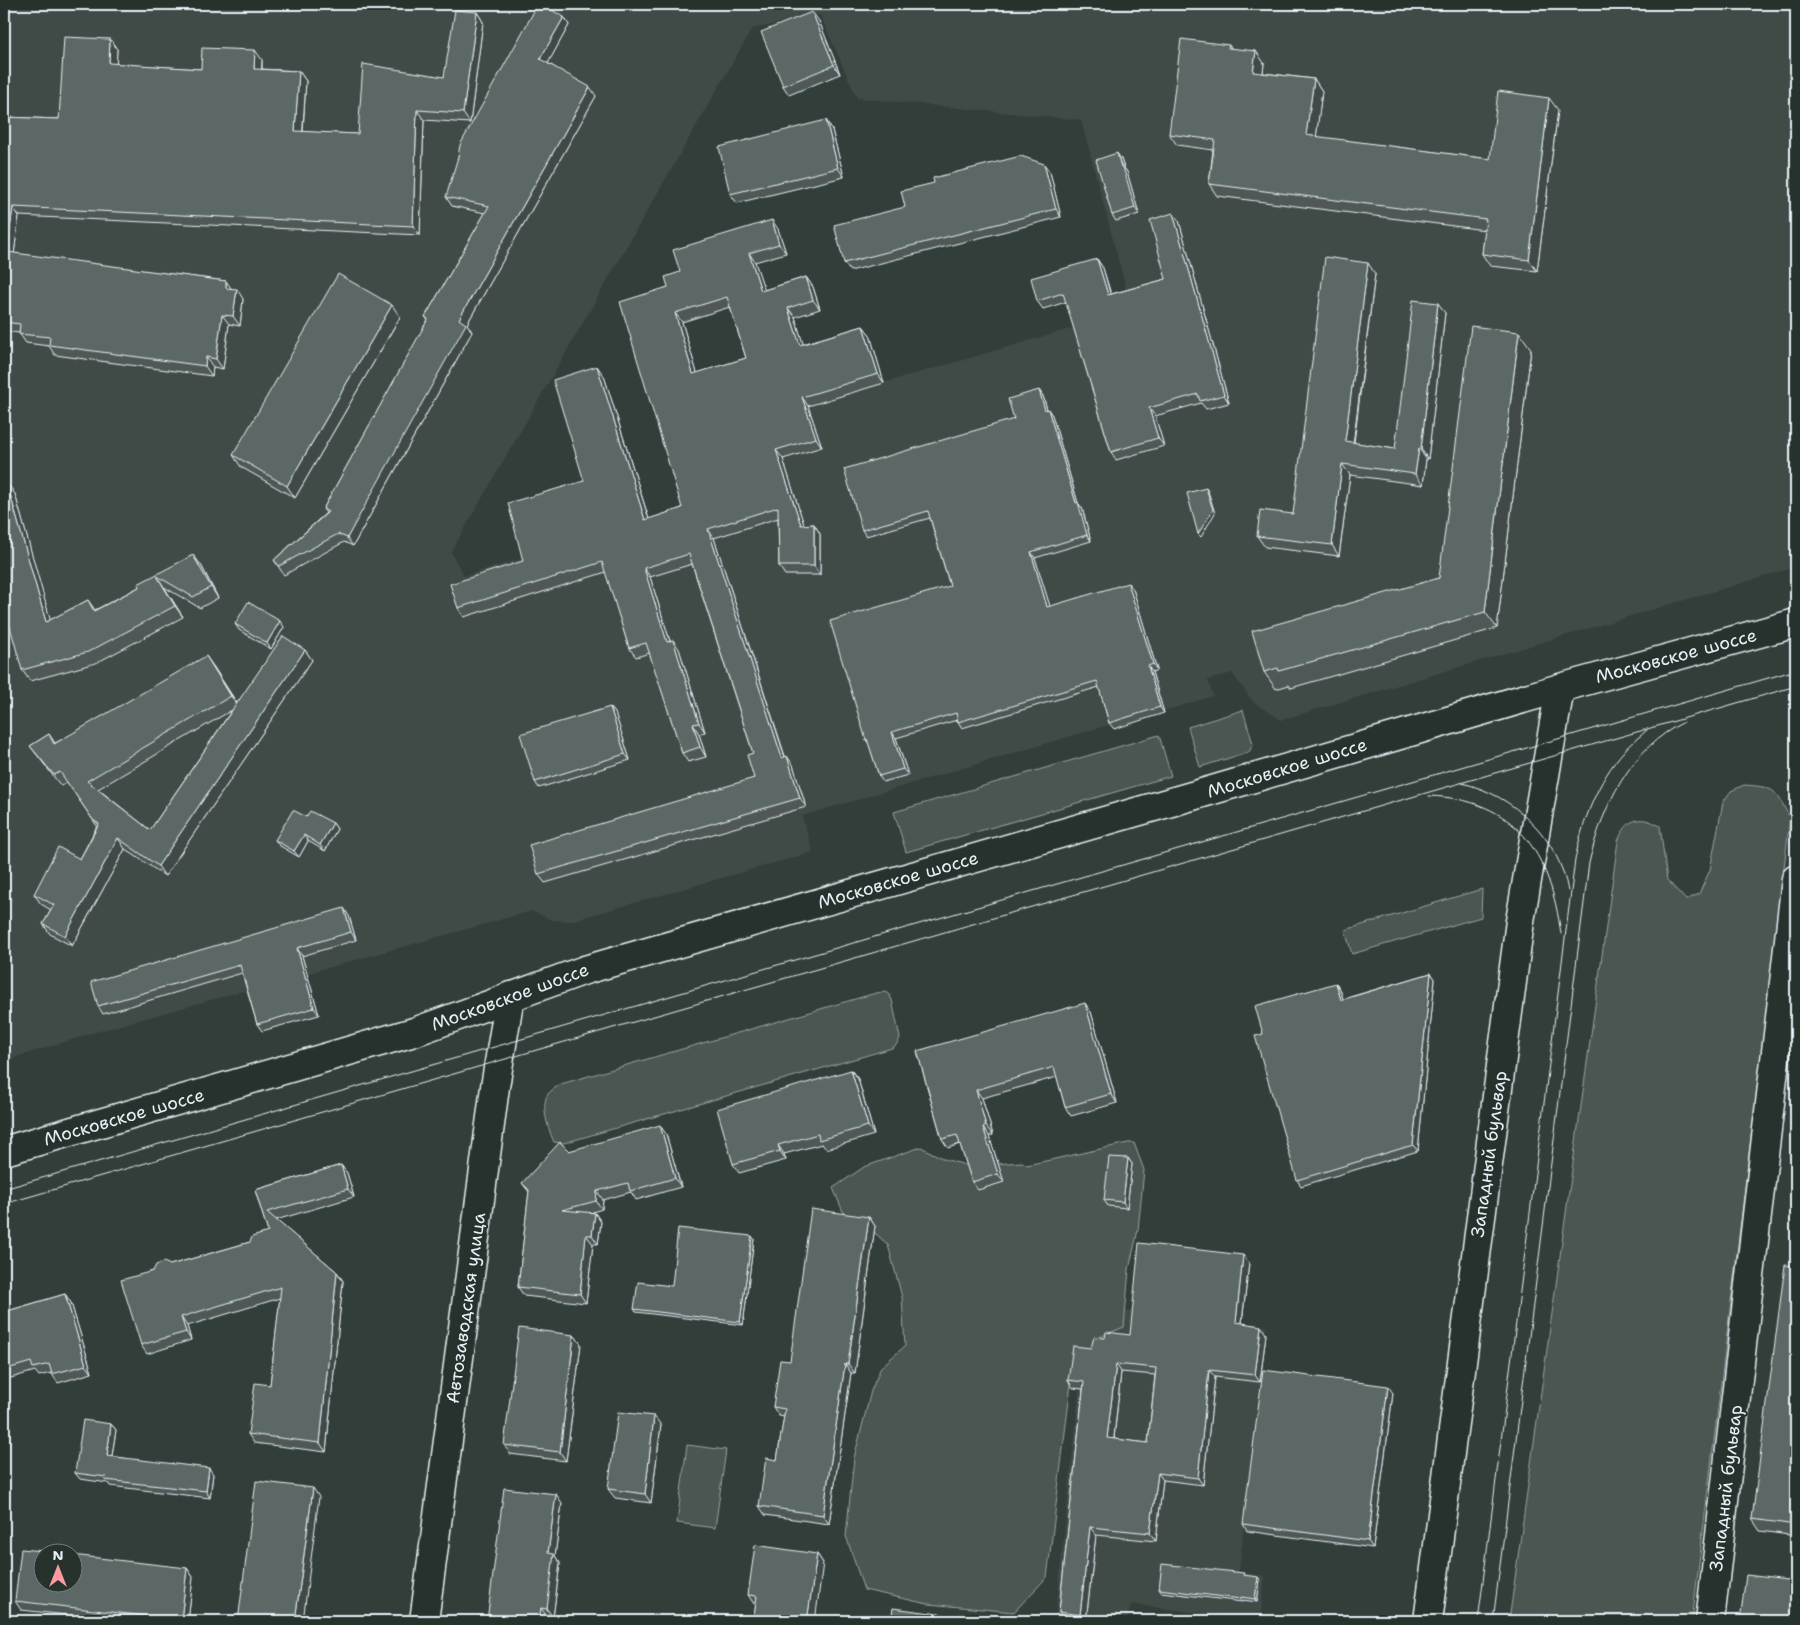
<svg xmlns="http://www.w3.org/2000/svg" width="1800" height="1625" font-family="'Shantell Sans',sans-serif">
  <rect width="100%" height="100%" fill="#323e39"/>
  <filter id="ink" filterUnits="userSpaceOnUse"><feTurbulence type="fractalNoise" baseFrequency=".02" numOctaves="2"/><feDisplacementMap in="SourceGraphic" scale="10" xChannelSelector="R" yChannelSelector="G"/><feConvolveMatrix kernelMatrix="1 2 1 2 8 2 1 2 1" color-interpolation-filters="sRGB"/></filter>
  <g filter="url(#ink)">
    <g fill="#3f4b46" fill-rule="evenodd">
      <path d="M4 4H1796V567L1281 720 1253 702 1232 673 1208 680 1213 696 1164 711 1165 713 1113 729 1112 724 802 816 813 852 571 921 552 920 532 911 99 1031 4 1061ZM820 15 857 98 1081 120 1132 311 693 438 705 503 464 576 451 552 752 29Z"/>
      <path d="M1088 1307 1266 1326 1239 1572 1265 1576 1260 1621 1131 1604 1127 1621H1055Z"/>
    </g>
    <g fill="#495651" stroke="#98a4a4">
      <path d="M1243 710 1253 744 1249 752 1200 767 1188 727Z"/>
      <path d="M1159 735 1171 776 906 852 894 812Z"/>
      <path d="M1744 785C1777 787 1775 790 1790 818L1692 1621H1509L1618 841C1627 819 1639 814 1660 826L1667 880 1686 900 1699 894 1710 870 1723 802 1731 791Z"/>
      <path d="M1482 889 1481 917 1352 954 1345 930Z"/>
      <path d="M884 992 889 994 892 1000 900 1038 897 1044 892 1048 564 1143 554 1142C549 1131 540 1106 548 1094 551 1090 557 1087 561 1084L876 993Z"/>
      <path d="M1128 1143H1134L1144 1170 1138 1230 1129 1269 1124 1327 1097 1338 1071 1384 1047 1577 1014 1612 928 1604 864 1590 846 1536 854 1458 871 1391 881 1367 905 1346 902 1297 888 1245 862 1221 844 1214 833 1188 864 1167 921 1147 944 1159 969 1166 1022 1162 1027 1165Z"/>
      <path d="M687 1445 726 1450 715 1528 677 1523Z"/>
    </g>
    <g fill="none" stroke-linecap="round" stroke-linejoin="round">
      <g stroke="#e8f1f8" stroke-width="31">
        <g id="secondary">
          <path d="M424 1621 495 1087 510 996"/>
          <path d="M1428 1621 1520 921 1560 688"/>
          <path d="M1710 1621 1796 879"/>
        </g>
      </g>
      <g stroke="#e8f1f8" stroke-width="31">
        <path id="primary" d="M4 1151 414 1032 585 970 1199 794 1560 688 1796 623"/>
      </g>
      <use href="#secondary" stroke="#26332d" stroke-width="28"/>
      <use href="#primary" stroke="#26332d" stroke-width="28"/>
      <g stroke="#e8f1f8" stroke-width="1">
        <path d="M1462 783C1514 795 1559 838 1568 891"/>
        <path d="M1429 796C1517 799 1550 853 1561 934"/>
        <path d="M4 1189 1796 670"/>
        <path d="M4 1204 1796 686"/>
        <path d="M1478 1621 1575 860C1582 822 1598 780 1624 751 1630 743 1640 737 1647 730"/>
        <path d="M1493 1621 1589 863C1602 807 1630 748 1684 722"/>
      </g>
    </g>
    <g fill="#4f5957" stroke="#e8f1f8" fill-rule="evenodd">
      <path d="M477 12 483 22 470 123 424 120 420 235 19 216 14 254 226 281 231 289 243 299 240 326 229 324 223 369 213 367 212 376 55 355 49 346 26 343 19 333 4 331V117L59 119 117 49 116 64 201 69 262 60V69L299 71 306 81 303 132 358 134 444 77Z"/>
      <path d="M564 17 569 25 548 63 596 96 467 324 472 332 353 546 344 542 284 575 274 560 326 513 323 509 428 320 425 317 485 213 452 206 446 197Z"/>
      <path d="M819 21 840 74 789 95 783 86Z"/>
      <path d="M1229 45 1231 48 1264 63 1263 73 1314 79 1322 91 1316 137 1490 159 1558 110 1537 271 1490 266 1482 254 1485 230 1217 196 1209 184 1213 150 1177 145 1169 134Z"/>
      <path d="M826 120 832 130 844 177 737 203 730 194Z"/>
      <path d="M1121 159 1124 168 1127 172 1139 214 1116 221 1112 215Z"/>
      <path d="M1050 172 1061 217 850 271 844 263 905 207Z"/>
      <path d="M1179 221 1229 403 1206 409 1201 403 1155 416 1164 446 1116 460 1111 452 1066 302 1043 309 1037 301 1097 259 1103 268 1111 294 1166 279Z"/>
      <path d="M778 229 786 253 755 262 764 290 806 277 813 287 820 309 795 317 803 344 863 326 870 335 884 383 808 406 822 447 783 459 804 525 814 524 820 534V575H785L779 566 778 518 714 538 785 756 793 765 806 807 545 883 538 874 754 778 753 753 692 564 650 577 670 641 679 649 705 732 699 734 706 757 688 762 682 753 650 653 636 657 629 648 606 572 464 617 458 608 523 561 584 481 604 376 649 519 682 508 668 287 680 272ZM730 307 746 358 697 373 682 322Z"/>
      <path d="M1375 274 1354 443 1395 449 1445 313 1428 459H1426L1423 485 1350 475 1339 556 1265 547 1257 536 1293 514Z"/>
      <path d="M400 317 295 498 241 467 233 455Z"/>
      <path d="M1531 349 1497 628 1291 688 1289 685 1276 689 1264 672 1439 578Z"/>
      <path d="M1039 390 1043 396 1047 409 1052 415 1078 503 1082 508 1091 541 1035 558 1050 607 1133 589 1157 670 1152 672 1164 713 1114 729 1109 723 1099 687 962 728 957 720 896 738 908 775 883 782 879 776 869 744 866 740 950 586 930 518 866 536 862 530 1014 419Z"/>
      <path d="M15 494 50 620 88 600 95 610 139 587 193 555 201 565 218 598 200 608 164 587 183 617 96 663 30 681 22 670Z"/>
      <path d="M235 624 284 627 271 649 239 630Z"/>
      <path d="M305 650 312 660 165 876 125 849 72 946 50 934 43 924 51 910 41 904 34 894 80 859 97 826 67 782 61 786 30 746 49 734 55 743 213 666 237 703ZM232 710 150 830 98 789Z"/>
      <path d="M610 707 615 713 630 760 539 788 535 782Z"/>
      <path d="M306 817 333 823 337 829 325 851 308 841 299 857 280 846 275 840Z"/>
      <path d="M349 916 356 940 302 956 319 1015 262 1031 257 1024 242 973 103 1014 98 1006Z"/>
      <path d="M1431 973 1435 979 1418 1151 1301 1186 1297 1180 1336 983 1340 989 1343 999Z"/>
      <path d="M1091 1012 1117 1103 1071 1116 1065 1107 1057 1077 982 1098 993 1135 989 1136 1004 1182 978 1190 972 1182 960 1144 948 1148 942 1139 917 1051Z"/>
      <path d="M851 1070 858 1079 874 1135 826 1149 822 1144 784 1154 786 1160 739 1173 733 1164Z"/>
      <path d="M666 1134 681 1187 636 1200 631 1192 603 1200 602 1209 590 1213H595L601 1222 598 1244H593L586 1303 524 1296 518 1287 529 1192 522 1183 569 1151Z"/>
      <path d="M1128 1158 1132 1164 1127 1208 1108 1206 1104 1200Z"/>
      <path d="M341 1165 347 1173 354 1197 276 1220 337 1272 343 1281 326 1452 254 1443 248 1434 270 1385 280 1298 187 1326 191 1340 147 1354 141 1345 170 1265 250 1242 268 1232 255 1190Z"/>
      <path d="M869 1217 875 1226 855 1373H851L829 1524 765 1515 759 1506 777 1460 784 1417 779 1416 773 1407 790 1361Z"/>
      <path d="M754 1239 743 1325 636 1312 634 1309Z"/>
      <path d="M1249 1263 1242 1323 1266 1334 1260 1382 1215 1377 1203 1485 1163 1480 1156 1541 1096 1535 1086 1621 1064 1620 1059 1612 1083 1389 1073 1388 1068 1380 1091 1348 1130 1335ZM1121 1372 1155 1375 1148 1443 1114 1439Z"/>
      <path d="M1796 1266V1536L1760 1531 1752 1519Z"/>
      <path d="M65 1294 71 1303 92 1373 58 1383 51 1373 39 1376 35 1371 4 1380V1312Z"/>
      <path d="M574 1335 581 1344 566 1461 510 1454 504 1445Z"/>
      <path d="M1393 1393 1373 1548 1247 1531 1243 1524Z"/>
      <path d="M111 1424 116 1430 112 1456 213 1474 210 1498 110 1486 108 1483 80 1479 75 1473Z"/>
      <path d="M661 1425 651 1503 615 1498 608 1489Z"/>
      <path d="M562 1503 555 1556 560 1563 553 1618 547 1617V1621H487Z"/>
      <path d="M817 1554 823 1563 756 1604H754L748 1595Z"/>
      <path d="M187 1568 193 1577 188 1621H121L21 1610 15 1601Z"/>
      <path d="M1245 1576 1260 1580 1257 1602 1243 1600V1602L1161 1592 1159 1589Z"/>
    </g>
    <g fill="#404947" stroke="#e8f1f8">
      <path d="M477 12 483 22 470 123 463 113Z"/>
      <path d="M812 12 819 21 840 74 834 65Z"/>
      <path d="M564 17 569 25 546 67 540 59Z"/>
      <path d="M110 39 117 49 116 73 109 63Z"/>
      <path d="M255 50 262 60 261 79 254 69Z"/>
      <path d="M1256 51 1264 63 1262 83 1253 72Z"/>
      <path d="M299 71 306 81 302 141 295 131Z"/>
      <path d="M1314 79 1322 91 1315 147 1306 135Z"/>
      <path d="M590 87 596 96 467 324 472 332 353 546 347 538 459 319Z"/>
      <path d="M1549 98 1558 110 1537 271 1529 260Z"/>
      <path d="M417 110 424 120 420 235 413 226Z"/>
      <path d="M826 120 832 130 844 177 838 168Z"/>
      <path d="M1117 153 1121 159 1124 168 1127 172 1139 214 1135 208Z"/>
      <path d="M1044 164 1050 172 1061 217 1056 209Z"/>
      <path d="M13 207 19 216 13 262 7 252Z"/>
      <path d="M1173 213 1179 221 1229 403 1224 395Z"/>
      <path d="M772 220 778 229 786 253 779 244Z"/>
      <path d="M749 253 755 262 768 300 761 291Z"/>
      <path d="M1097 259 1103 268 1113 304 1108 295Z"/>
      <path d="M1368 263 1375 274 1352 452 1345 441Z"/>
      <path d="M806 277 813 287 820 309 813 300Z"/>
      <path d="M226 281 233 291 226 288Z"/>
      <path d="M237 289 243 299 240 326 233 316Z"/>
      <path d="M1438 303 1445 313 1428 459 1421 449Z"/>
      <path d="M392 305 400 317 295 498 287 486Z"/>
      <path d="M788 308 795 317 806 354 800 345Z"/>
      <path d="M675 313 682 322 700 383 693 374Z"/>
      <path d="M222 315 229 324 223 369 216 359Z"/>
      <path d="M863 326 870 335 884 383 878 374Z"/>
      <path d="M1519 332 1531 349 1497 628 1485 612Z"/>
      <path d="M206 357 213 367 212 376 205 366Z"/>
      <path d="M597 366 604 376 652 529 645 520Z"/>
      <path d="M1039 390 1043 396 1049 416 1045 410Z"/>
      <path d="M802 397 808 406 822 447 816 438Z"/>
      <path d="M1149 408 1155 416 1164 446 1158 438Z"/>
      <path d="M1048 409 1052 415 1078 503 1082 508 1091 541 1087 535 1076 503Z"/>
      <path d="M1419 448 1426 459 1423 485 1415 474Z"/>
      <path d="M776 450 783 459 807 534 801 525Z"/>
      <path d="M1342 464 1350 475 1339 556 1332 545Z"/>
      <path d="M7 483 15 494 54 633 46 622Z"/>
      <path d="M1206 488 1208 491 1215 513 1201 537 1198 534Z"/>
      <path d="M814 524 820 534V575L814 566Z"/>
      <path d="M708 529 714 538 788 767 782 758Z"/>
      <path d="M1031 552 1035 558 1052 613 1047 607Z"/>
      <path d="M193 555 201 565 218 598 211 587Z"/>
      <path d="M644 568 650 577 673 651 667 642Z"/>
      <path d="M157 576 164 587 183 617 175 606Z"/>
      <path d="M1128 583 1133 589 1157 670 1153 664Z"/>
      <path d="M280 621 284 627 271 649 267 643Z"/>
      <path d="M673 640 679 649 705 732 699 723Z"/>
      <path d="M305 650 312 660 165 876 158 866Z"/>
      <path d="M206 656 213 666 238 706 231 696Z"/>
      <path d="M1148 666 1152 672 1164 713 1160 707Z"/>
      <path d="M610 707 615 713 630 760 625 754Z"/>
      <path d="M693 724 699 734 706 757 700 747Z"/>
      <path d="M892 732 896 738 908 775 903 769Z"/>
      <path d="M787 756 793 765 806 807 800 798Z"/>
      <path d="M333 823 337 829 325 851 320 845Z"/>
      <path d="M304 835 308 841 299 857 294 851Z"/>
      <path d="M118 838 125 849 72 946 65 936Z"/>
      <path d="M344 908 349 916 356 940 351 932Z"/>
      <path d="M297 948 302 956 319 1015 314 1008Z"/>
      <path d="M1431 973 1435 979 1418 1151 1413 1145Z"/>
      <path d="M1336 983 1340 989 1345 1006 1341 1000Z"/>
      <path d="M1085 1003 1091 1012 1117 1103 1111 1094Z"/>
      <path d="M851 1070 858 1079 874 1135 868 1126Z"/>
      <path d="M976 1090 982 1098 993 1135 986 1126Z"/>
      <path d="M660 1125 666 1134 681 1187 675 1178Z"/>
      <path d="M983 1127 989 1136 1004 1182 998 1174Z"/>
      <path d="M778 1145 784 1154 786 1160 780 1151Z"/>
      <path d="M1128 1158 1132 1164 1127 1208 1123 1202Z"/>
      <path d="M341 1165 347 1173 354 1197 348 1189Z"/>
      <path d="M597 1191 603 1200 602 1209 596 1201Z"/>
      <path d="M595 1213 601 1222 598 1244 592 1235Z"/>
      <path d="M869 1217 875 1226 855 1373 848 1364Z"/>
      <path d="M586 1235 593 1244 586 1303 580 1294Z"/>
      <path d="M752 1236 754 1239 743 1325 740 1322Z"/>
      <path d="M1243 1255 1249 1263 1241 1330 1236 1322Z"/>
      <path d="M337 1272 343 1281 326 1452 320 1443Z"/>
      <path d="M65 1294 71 1303 92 1373 86 1365Z"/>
      <path d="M181 1317 187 1326 191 1340 186 1332Z"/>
      <path d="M1261 1326 1266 1334 1260 1382 1255 1375Z"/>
      <path d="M574 1335 581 1344 566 1461 560 1452Z"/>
      <path d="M845 1364 851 1373 829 1524 823 1515Z"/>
      <path d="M1116 1364 1121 1372 1113 1446 1107 1438Z"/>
      <path d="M1209 1370 1215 1377 1203 1485 1198 1478Z"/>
      <path d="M1388 1386 1393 1393 1373 1548 1368 1541Z"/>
      <path d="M654 1416 661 1425 651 1503 645 1494Z"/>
      <path d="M111 1424 116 1430 111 1462 107 1456Z"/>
      <path d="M209 1468 213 1474 210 1498 206 1491Z"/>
      <path d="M1158 1473 1163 1480 1156 1541 1150 1533Z"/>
      <path d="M313 1488 319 1497 303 1621H295Z"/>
      <path d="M556 1494 562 1503 555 1556 560 1563 553 1618 547 1609 548 1553Z"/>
      <path d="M1090 1527 1096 1535 1086 1621H1085L1080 1615Z"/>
      <path d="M817 1554 823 1563 815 1621H807Z"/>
      <path d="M187 1568 193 1577 188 1621H182L181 1620Z"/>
      <path d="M1258 1577 1260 1580 1257 1602 1255 1599Z"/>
      <path d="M1796 1582V1621H1791Z"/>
      <path d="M541 1608 547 1617V1621H539Z"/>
    </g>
    <g fill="#5c6865" stroke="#e8f1f8" fill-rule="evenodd">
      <path d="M538 4H541L564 17 540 59 590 87 459 319 466 324 347 538 338 534 279 566 274 560 328 512 323 509 428 319 425 317 489 206 446 197 458 157 460 145Z"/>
      <path d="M455 10 477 12 463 113 417 110 413 226 13 207 7 252 226 281V288L237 289 233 316 222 315 216 359 206 357 205 366 49 345 50 337 19 334 20 324 4 322V117L59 119 64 37 110 39 109 63 201 69 202 48 255 50 254 69 299 71 295 131 358 134 363 64 444 77Z"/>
      <path d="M812 12 834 65 783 86 761 32Z"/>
      <path d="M1181 39 1229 45 1228 48 1256 51 1253 72 1314 79 1306 135 1490 159 1498 91 1549 98 1529 260 1482 254 1486 219 1209 184 1215 140 1169 134Z"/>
      <path d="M826 120 838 168 730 194 719 147Z"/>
      <path d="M1117 153 1121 167H1123L1135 208 1112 215 1096 160Z"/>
      <path d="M1021 156 1044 164 1056 209 844 263 834 225 905 207 901 191 934 183 933 178Z"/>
      <path d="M1173 213 1224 395 1200 401 1198 394 1149 408 1158 438 1111 452 1063 293 1037 301 1031 278 1097 259 1108 295 1166 279 1150 220Z"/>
      <path d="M772 220 779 244 749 253 761 291 806 277 813 300 788 308 800 345 863 326 878 374 802 397 816 438 776 450 801 525 814 524V566H779L778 507 708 529 782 758 787 756 800 798 538 874 529 845 754 778 747 755 753 753 689 554 644 568 667 642 673 640 699 723 693 724 700 747 682 753 646 643 629 648 602 562 458 608 450 584 523 561 508 503 584 481 553 380 597 366 645 520 682 508 620 302 668 287 665 277 680 272 673 250ZM727 297 746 358 693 374 675 313Z"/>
      <path d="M1325 257 1368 263 1345 441 1395 449 1413 300 1438 303 1421 449 1419 448 1415 474 1342 464 1332 545 1257 536 1260 510 1293 514Z"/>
      <path d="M338 274 392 305 287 486 233 455Z"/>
      <path d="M1471 326 1519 332 1485 612 1279 671 1278 668 1264 672 1252 631 1439 578Z"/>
      <path d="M1039 390 1045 410 1048 409 1076 503 1078 502 1087 535 1031 552 1047 607 1128 583 1153 664 1148 666 1160 707 1109 723 1097 681 958 722 956 713 892 732 903 769 879 776 867 739 866 740 830 621 950 586 928 511 862 530 844 469 1014 419 1008 399Z"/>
      <path d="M7 483 46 622 88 600 94 611 139 587 138 584 193 555 211 587 193 597 157 576 175 606 88 652 22 670 4 605V484Z"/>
      <path d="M1206 488 1213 510 1198 534 1187 493Z"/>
      <path d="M248 602 280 621 267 643 235 624Z"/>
      <path d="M283 636 305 650 158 866 118 838 65 936 43 924 54 905 34 894 58 847 80 859 99 824 93 820 60 772 54 775 30 746 49 734 54 744 206 656 231 696 87 781 150 830Z"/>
      <path d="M610 707 625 754 535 782 520 734Z"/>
      <path d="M293 810 306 817 310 811 333 823 320 845 304 835 294 851 275 840Z"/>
      <path d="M344 908 351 932 297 948 314 1008 257 1024 240 965 98 1006 91 982Z"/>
      <path d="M1431 973 1413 1145 1297 1180 1255 1036 1263 1034 1255 1006 1336 983 1341 1000Z"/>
      <path d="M1085 1003 1111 1094 1065 1107 1054 1067 976 1090 986 1126 983 1127 998 1174 972 1182 957 1135 942 1139 917 1051Z"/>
      <path d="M851 1070 868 1126 819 1140 818 1134 778 1145 780 1151 733 1164 717 1109Z"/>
      <path d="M660 1125 675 1178 630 1191 628 1183 597 1191 596 1201 562 1210 595 1213 592 1235H586L580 1294 518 1287 529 1190 522 1183 560 1142 569 1151Z"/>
      <path d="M1109 1157 1128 1158 1123 1202 1104 1200Z"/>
      <path d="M341 1165 348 1189 267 1212 337 1272 320 1443 248 1434 255 1383 270 1385 281 1287 181 1317 186 1332 141 1345 121 1280 153 1271 156 1265 164 1262 170 1265 250 1242 252 1237 268 1232 255 1190Z"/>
      <path d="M811 1209 869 1217 848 1364H845L823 1515 759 1506 766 1458 777 1460 785 1409 773 1407 780 1360 790 1361Z"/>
      <path d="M678 1228 752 1236 740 1322 634 1309 638 1282 672 1286Z"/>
      <path d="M1139 1243 1243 1255 1236 1322 1261 1326 1255 1375 1209 1370 1198 1478 1158 1473 1150 1533 1090 1527 1080 1615 1059 1612 1084 1382 1068 1380 1073 1346 1091 1348 1094 1337 1105 1338 1106 1332 1130 1335ZM1116 1364 1156 1368 1148 1443 1107 1438Z"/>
      <path d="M1785 1265 1796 1266V1525L1752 1519Z"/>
      <path d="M65 1294 86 1365 52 1374 49 1364 33 1368 31 1362 4 1370V1312Z"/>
      <path d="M519 1328 574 1335 560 1452 504 1445Z"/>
      <path d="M1263 1370 1388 1386 1368 1541 1243 1524Z"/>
      <path d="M618 1412 654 1416 645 1494 608 1489Z"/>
      <path d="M83 1420 111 1424 107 1456 209 1468 206 1491 105 1480 106 1477 75 1473Z"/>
      <path d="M256 1481 313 1488 295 1621H238Z"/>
      <path d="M504 1488 556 1494 548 1553 554 1554 547 1609 541 1608 539 1621H487Z"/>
      <path d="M755 1545 817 1554 807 1621H753L757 1596 748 1595Z"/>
      <path d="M21 1549 55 1552H42V1582H72V1555L187 1568 181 1620 15 1601Z"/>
      <path d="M1162 1564 1244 1573 1243 1575 1258 1577 1255 1599 1241 1597V1599L1159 1589Z"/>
      <path d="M1746 1575 1796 1581 1791 1621H1740Z"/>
      <path d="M893 1608 993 1621H891Z"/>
    </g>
  </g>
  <g text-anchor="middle" stroke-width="4" stroke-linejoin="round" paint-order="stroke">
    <g font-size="18" fill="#e8f1f8" stroke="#26332d">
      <text transform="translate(1676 656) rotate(-15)" y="6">Московское шоссе</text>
      <text transform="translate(1287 768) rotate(-17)" y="6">Московское шоссе</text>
      <text transform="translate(898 880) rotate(-16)" y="6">Московское шоссе</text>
      <text transform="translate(510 997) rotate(-20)" y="6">Московское шоссе</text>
      <text transform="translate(124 1117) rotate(-16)" y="6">Московское шоссе</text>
      <text transform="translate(1489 1154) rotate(-82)" y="6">Западный бульвар</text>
      <text transform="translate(466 1308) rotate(-82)" y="6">Автозаводская улица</text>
      <text transform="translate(1726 1488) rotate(-83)" y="6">Западный бульвар</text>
    </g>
  </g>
  <rect width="1800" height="1625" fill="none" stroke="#26332d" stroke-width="20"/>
  <rect x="10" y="10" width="1780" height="1605" fill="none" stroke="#e8f1f8" stroke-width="2" filter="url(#ink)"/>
  <g transform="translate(58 1568)"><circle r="24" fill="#26332d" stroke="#747f7e"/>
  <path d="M0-4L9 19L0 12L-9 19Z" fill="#ff9aa2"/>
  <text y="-8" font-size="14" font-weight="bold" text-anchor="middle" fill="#e8f1f8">N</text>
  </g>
</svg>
